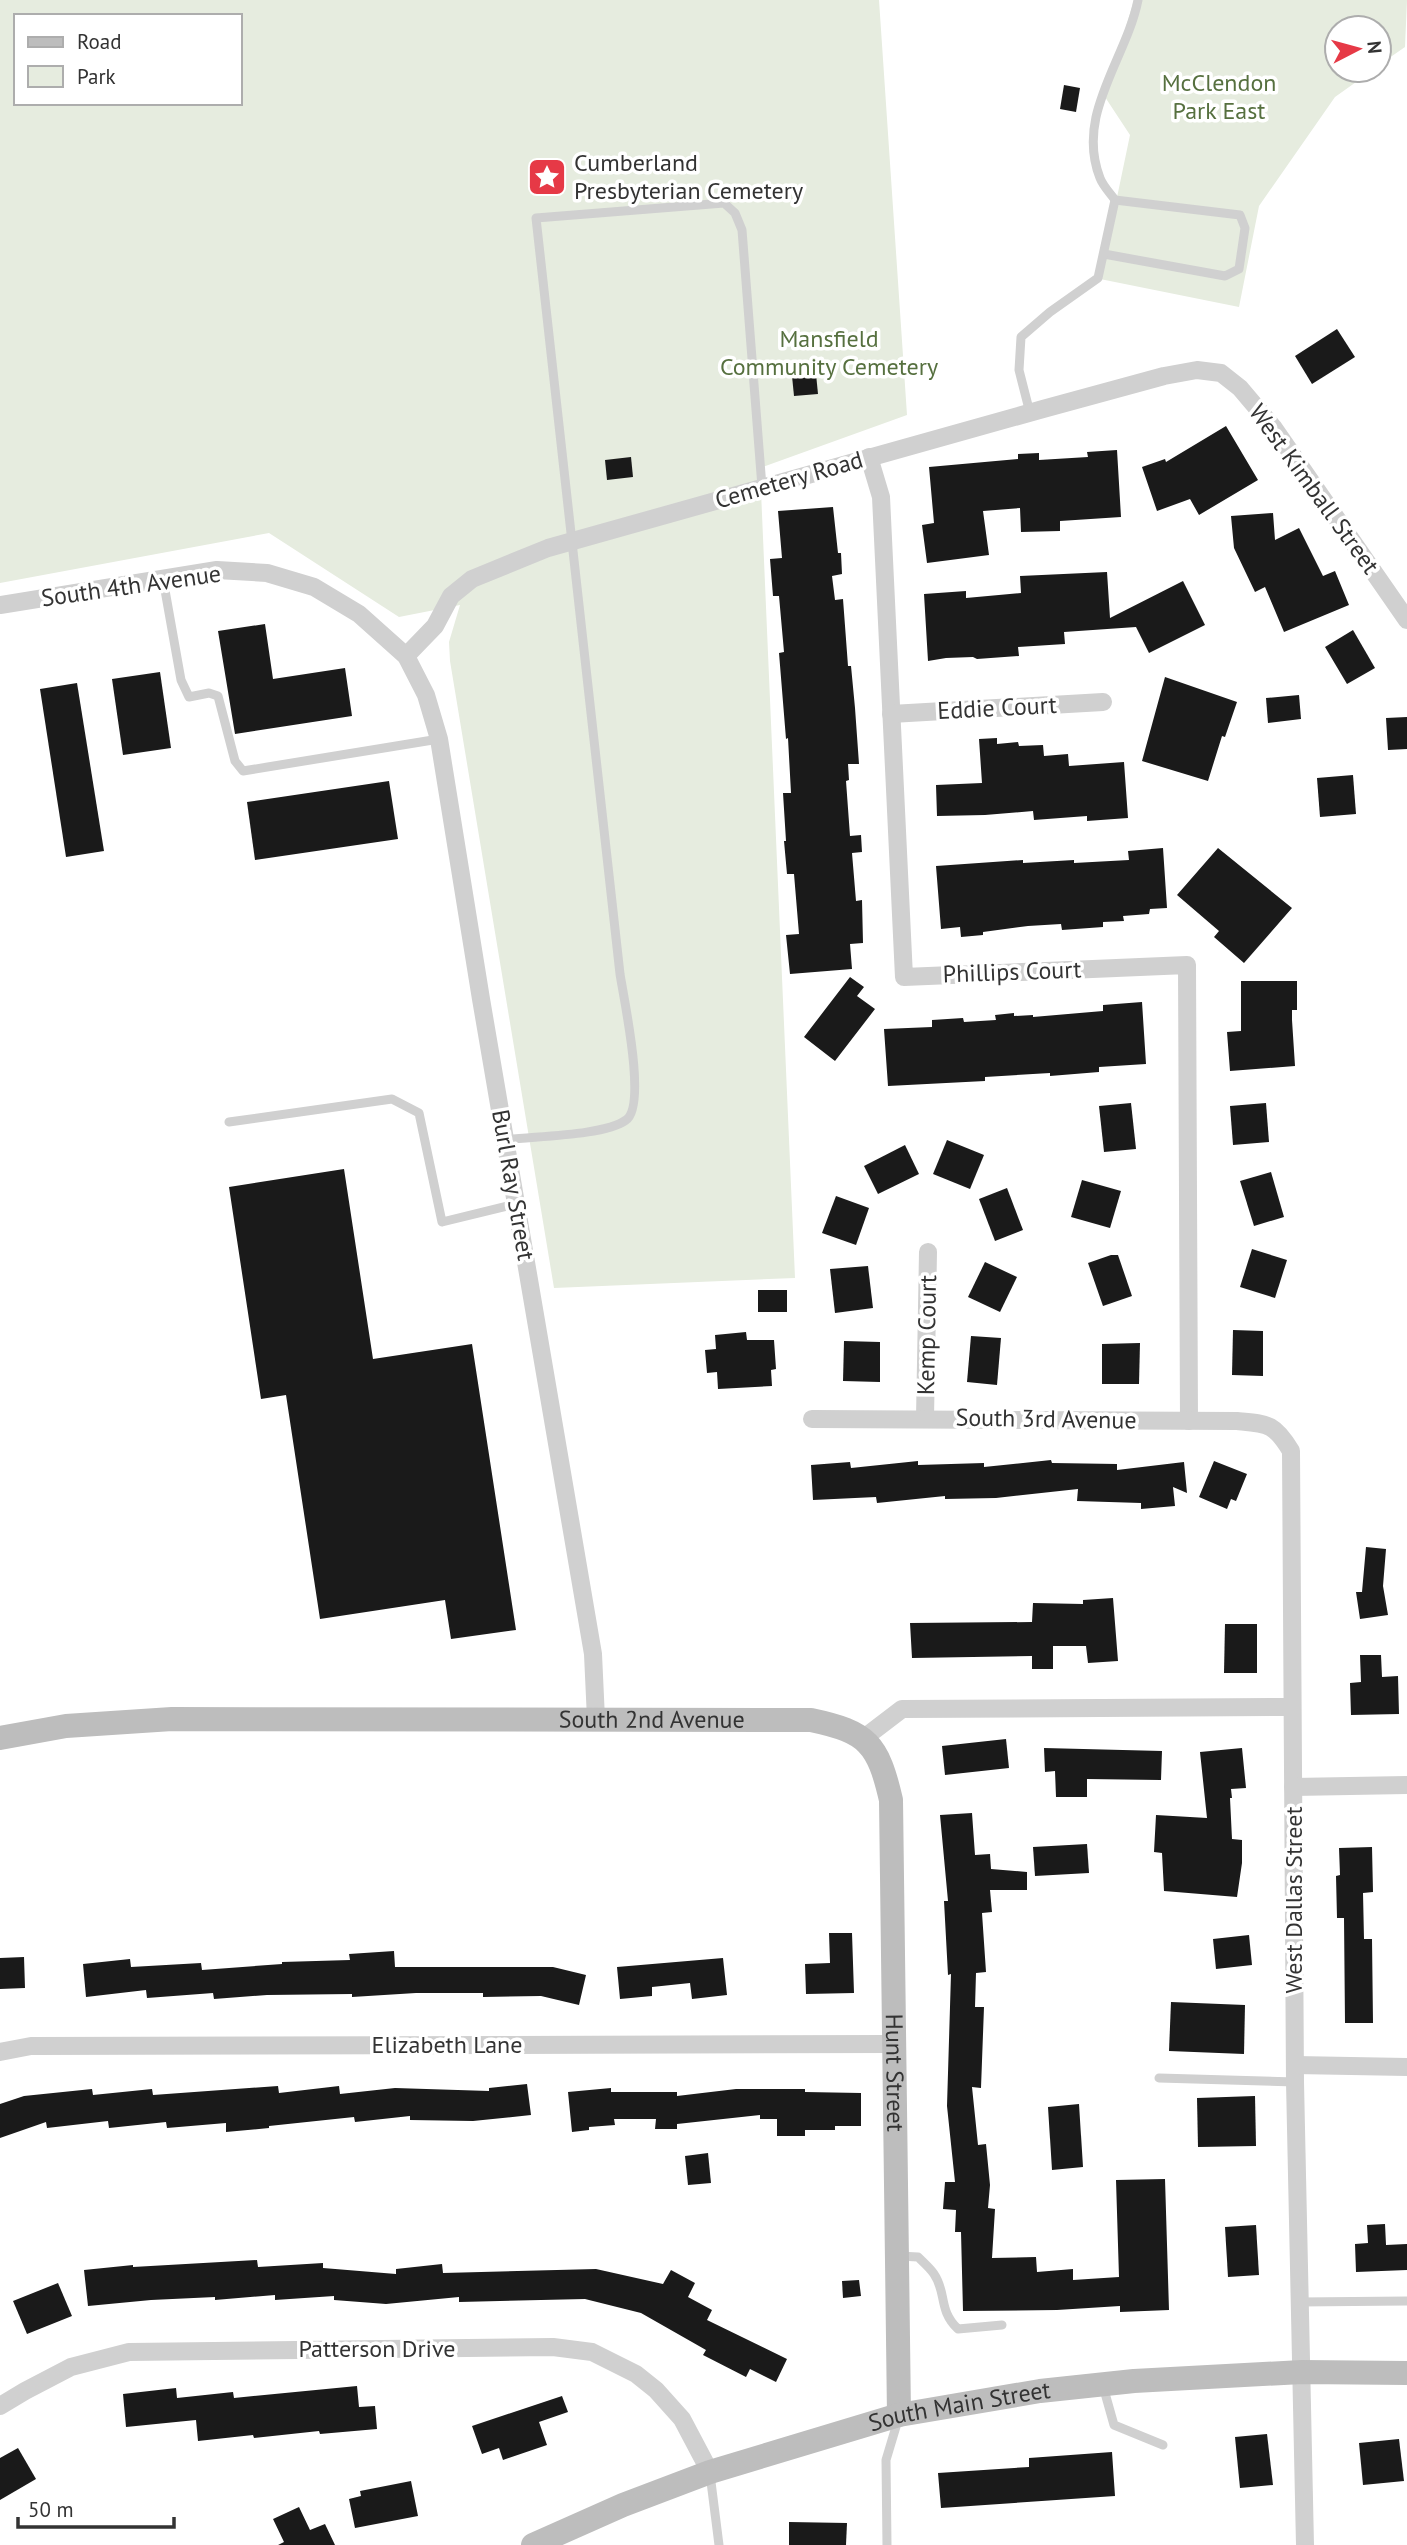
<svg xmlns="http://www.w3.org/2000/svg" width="1407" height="2545" font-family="'PT Sans',sans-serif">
  <rect width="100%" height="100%" fill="#fff"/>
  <g fill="#e6ecdf" fill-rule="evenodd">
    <path d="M0 0H879L907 415 760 468 795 1278 554 1288 450 661 449 642 460 605 399 617 269 533 0 583ZM16 16H240V103H16Z"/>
    <path d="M1134 0H1407L1405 47 1379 65V28H1337V70H1373L1335 97 1259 206 1239 307 1100 279 1130 135 1105 97Z"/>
  </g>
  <g fill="#1a1a1a">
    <path d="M1064 85 1080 88 1076 112 1060 109Z"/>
    <path d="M1337 329 1355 357 1312 384 1295 356Z"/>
    <path d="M816 374 818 394 794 396 792 376Z"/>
    <path d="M1226 426 1258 480 1199 515 1190 499 1157 511 1142 467 1165 459 1166 462Z"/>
    <path d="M1117 450 1121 517 1060 521V531L1021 532 1020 508 983 511 989 555 927 563 922 525 934 523 929 467 1018 459V454L1039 453V460L1088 457 1087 452Z"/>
    <path d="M631 457 633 477 607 480 605 460Z"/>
    <path d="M833 507 838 553H841L842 574 832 576 835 600 843 599 848 666H851L855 708 859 764H848L849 780 846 781 850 836 861 835 862 852 852 853 856 901 862 900 863 943 850 944 852 969 790 974 786 935 799 934 794 874H787L784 841H786L783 793H791L788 738 786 739 779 653 784 652 779 596H773L770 559 782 558 778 511Z"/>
    <path d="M1273 513 1275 540 1299 528 1323 576 1335 571 1349 605 1284 632 1265 587 1255 592 1234 548 1231 516Z"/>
    <path d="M1107 572 1110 618 1183 581 1205 625 1149 653 1136 627 1064 632 1065 644 1018 647 1019 656 977 659 973 657 946 658 928 661 924 594 966 591V598L1021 593 1020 576Z"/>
    <path d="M265 624 273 679 345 668 352 716 235 734 218 631Z"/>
    <path d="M1353 630 1375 668 1347 684 1325 647Z"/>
    <path d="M160 672 171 748 123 755 112 679Z"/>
    <path d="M1165 677 1237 702 1225 737 1222 736 1208 781 1142 761Z"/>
    <path d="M77 683 104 851 66 857 40 689Z"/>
    <path d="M1299 695 1301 719 1268 723 1266 698Z"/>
    <path d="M1407 717V749L1388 750 1386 718Z"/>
    <path d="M997 738V744L1018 742 1019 746 1043 745 1044 756 1068 754 1069 766 1124 762 1128 818 1087 821V816L1034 820 1033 811 985 815 937 816 936 785 982 783 979 739Z"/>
    <path d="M1353 775 1356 814 1320 817 1317 778Z"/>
    <path d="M389 781 398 839 255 860 247 802Z"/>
    <path d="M1163 848 1167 908 1150 909 1149 914 1123 916 1124 921 1103 922V927L1062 930 1061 924 1028 926 983 932V935L961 937 960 927 941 929 936 866 1023 860V863L1074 860V863L1129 860 1128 851Z"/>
    <path d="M1218 848 1292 908 1244 963 1214 937 1219 931 1177 895Z"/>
    <path d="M850 977 864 987 857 996 875 1009 835 1061 804 1037Z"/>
    <path d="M1241 981H1297V1010H1292V1020L1295 1066 1230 1071 1227 1032 1241 1031Z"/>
    <path d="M1142 1002 1146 1064 1099 1067V1072L1050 1076V1073L985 1077V1081L888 1086 884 1029 932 1027V1020L963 1018 964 1022 996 1020 995 1015 1014 1013V1016L1033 1015V1017L1103 1011V1005Z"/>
    <path d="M1131 1103 1136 1149 1104 1152 1099 1106Z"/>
    <path d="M1266 1103 1269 1142 1233 1145 1230 1106Z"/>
    <path d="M947 1140 984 1155 970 1189 933 1174Z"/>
    <path d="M905 1145 919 1174 878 1194 864 1166Z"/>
    <path d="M344 1169 373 1359 472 1344 516 1630 451 1639 445 1600 320 1619 286 1395 261 1399 229 1187Z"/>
    <path d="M1271 1172 1284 1217 1254 1226 1240 1181Z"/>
    <path d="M1082 1180 1121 1191 1110 1228 1071 1217Z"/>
    <path d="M1007 1188 1023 1230 995 1241 979 1199Z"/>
    <path d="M836 1196 869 1208 856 1245 822 1233Z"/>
    <path d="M1252 1249 1287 1260 1275 1298 1240 1287Z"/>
    <path d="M1111 1255H1118L1132 1296 1103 1306 1088 1263Z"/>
    <path d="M985 1262 1017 1277 1000 1312 968 1297Z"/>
    <path d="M868 1266 873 1308 835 1313 830 1269Z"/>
    <rect x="758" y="1290" width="29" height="22"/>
    <path d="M1233 1330 1263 1331V1376L1232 1375Z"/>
    <path d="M746 1332 747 1340H774L776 1369 771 1370 772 1386 718 1389 717 1372 707 1373 705 1350 716 1349 715 1335Z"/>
    <path d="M971 1336 1001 1338 997 1385 967 1382Z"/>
    <path d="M844 1341 880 1342V1382L843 1381Z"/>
    <path d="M1140 1343 1139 1384H1102V1344Z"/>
    <path d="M1051 1460 1052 1463 1117 1464V1470L1184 1462 1187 1493 1173 1487 1175 1506 1141 1509V1503L1077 1501 1078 1489 996 1498 945 1499V1496L877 1503 876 1497 813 1500 811 1465 850 1462 851 1468 918 1461V1465L984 1463V1467Z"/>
    <path d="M1214 1461 1247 1474 1236 1501 1231 1499 1227 1509 1199 1497Z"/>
    <path d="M1366 1547 1386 1549 1383 1586 1388 1615 1360 1619 1356 1592H1362Z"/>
    <path d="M1113 1598 1118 1661 1088 1663 1086 1646H1053V1669H1032V1656L912 1658 910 1623 1032 1622 1033 1603 1083 1604V1600Z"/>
    <path d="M1225 1624H1257V1673H1224Z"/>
    <path d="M1360 1655H1381L1382 1677 1398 1676 1399 1714 1351 1715 1350 1683 1361 1682Z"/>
    <path d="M1006 1739 1009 1768 945 1775 942 1746Z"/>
    <path d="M1044 1748 1162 1751 1161 1780 1087 1779V1797H1056L1055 1771 1045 1772Z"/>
    <path d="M1242 1748 1246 1788 1231 1789 1232 1798H1230L1232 1839 1242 1840V1863L1237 1897 1164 1891 1162 1853 1154 1852 1156 1815 1207 1818 1200 1752Z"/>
    <path d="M972 1813 975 1855 990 1854 991 1869 1027 1872V1890H990L992 1912 982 1913 986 1972 976 1973 975 2007H984L981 2088 972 2087 978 2145 986 2144 990 2185 988 2208 995 2209 992 2258 1036 2257 1037 2272 1073 2269V2280L1119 2277 1116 2180 1165 2179 1169 2310 1120 2312V2306L1057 2310 963 2311 961 2232H955L956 2210 943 2209 945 2182H955L947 2106 951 1974 948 1975 944 1901H948L940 1815Z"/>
    <path d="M1087 1844 1089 1873 1035 1876 1033 1847Z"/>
    <path d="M1372 1847 1373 1892 1363 1893 1364 1939H1372L1373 2023H1345L1344 1918H1337L1336 1876 1340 1875 1339 1848Z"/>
    <path d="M829 1933H852L854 1993 806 1994 805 1964 830 1963Z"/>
    <path d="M1249 1935 1252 1965 1216 1969 1213 1939Z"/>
    <path d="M394 1951 395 1967H553L586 1975 579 2005 541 1996 483 1997V1993H416L352 1997V1994L267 1995 214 1999 213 1993 147 1998 146 1990 86 1997 83 1964 130 1959 131 1967 201 1963 202 1970 282 1964V1962L350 1960 349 1954Z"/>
    <path d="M24 1957 25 1988 0 1989V1958Z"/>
    <path d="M723 1958 727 1995 692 1999 690 1983 652 1987V1996L620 1999 617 1967Z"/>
    <path d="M1171 2002 1245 2005 1244 2054 1169 2051Z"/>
    <path d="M527 2084 531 2115 473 2121 410 2120V2116L355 2122 354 2117 269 2126V2128L226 2132V2123L167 2128 166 2122 109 2128 108 2121 47 2128 46 2122 0 2138V2104L24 2096 92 2089 93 2095 152 2089 153 2095 278 2086 279 2093 339 2086 340 2094 395 2088 489 2091V2088Z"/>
    <path d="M611 2088V2092H677V2096L736 2089H805V2092L861 2093V2126H835V2130H805V2136H777V2119H760V2115L677 2124V2129H655L656 2119H614L615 2125 589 2127V2130L572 2132 568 2092Z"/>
    <path d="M1255 2096 1256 2146 1198 2147 1197 2098Z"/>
    <path d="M1079 2104 1083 2167 1052 2170 1048 2107Z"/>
    <path d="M708 2153 711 2183 688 2185 685 2156Z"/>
    <path d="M1385 2224 1386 2245 1407 2244V2270L1356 2272 1355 2244 1368 2243 1367 2225Z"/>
    <path d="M1256 2225 1259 2275 1228 2277 1225 2227Z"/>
    <path d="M257 2260 258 2267 323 2263V2268L396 2274V2269L442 2264 443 2273 596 2269 663 2284 671 2270 695 2283 688 2297 712 2310 707 2320 787 2359 776 2382 750 2369 746 2377 703 2355 706 2350 641 2313 585 2299 459 2302V2297L386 2304 334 2300V2296L275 2300V2295L215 2300V2297L151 2300 88 2306 84 2270 133 2265V2267Z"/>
    <path d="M859 2280 861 2296 843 2298 842 2281Z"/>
    <path d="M58 2283 72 2316 27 2334 13 2301Z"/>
    <path d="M357 2386 359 2407 375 2406 377 2429 320 2434 319 2431 254 2438 253 2435 198 2441 196 2420 126 2427 123 2394 176 2388 177 2398 233 2392 234 2398Z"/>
    <path d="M562 2396 568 2412 539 2422 547 2445 503 2460 499 2448 482 2454 472 2426Z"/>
    <path d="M1267 2434 1273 2485 1240 2488 1235 2437Z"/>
    <path d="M1399 2439 1404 2481 1363 2485 1359 2443Z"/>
    <path d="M18 2448 36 2479 0 2500V2458Z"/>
    <path d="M1112 2452 1115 2496 941 2508 938 2473 1029 2467V2458Z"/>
    <path d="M411 2481 418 2516 355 2528 349 2499 361 2496 360 2491Z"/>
    <path d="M299 2507 310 2530 325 2524 335 2545H278L284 2542 273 2519Z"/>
    <path d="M789 2522 847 2523 846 2545H789Z"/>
  </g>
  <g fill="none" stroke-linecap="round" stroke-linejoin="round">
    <g stroke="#d0d0d0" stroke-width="9">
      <path d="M1104 254 1225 276 1239 269 1245 228 1240 215 1115 200"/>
      <path d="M1030 413 1019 370 1021 337 1050 312 1098 278 1115 200C1110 193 1103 186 1100 178 1075 114 1126 60 1138 0"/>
      <path d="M163 579 181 680 189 697 209 693 218 696 235 761 243 771 439 739"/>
      <path d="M229 1122 392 1099 419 1113 442 1222 516 1204"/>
      <path d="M505 1140C534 1136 604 1136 626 1120 647 1106 624 1000 620 974L536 218 724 203 735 213 742 230 762 487"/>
      <path d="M1159 2078 1295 2082"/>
      <path d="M899 2256 918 2257C923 2262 930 2268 934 2274 947 2293 938 2310 958 2329L1002 2325"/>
      <path d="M1300 2302 1407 2301"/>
      <path d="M1103 2386 1114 2425 1163 2445"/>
      <path d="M710 2474 719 2545"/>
      <path d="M887 2545 886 2460 898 2420"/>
    </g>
    <g stroke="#d0d0d0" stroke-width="18">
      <path d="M869 457 881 497 904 977 1187 965 1189 1421"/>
      <path d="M0 605 217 570 267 573 314 587 359 614 406 656 426 695 439 739 481 999 593 1654 596 1719"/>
      <path d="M406 656 435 626 451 596 472 579 548 548 1043 409 1164 376 1197 370 1221 373 1240 388 1273 427 1407 620"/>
      <path d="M891 714 1103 702"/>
      <path d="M925 1418 928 1252"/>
      <path d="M812 1419 1237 1421C1268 1424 1274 1423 1291 1451L1295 2082 1305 2545"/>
      <path d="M864 1738 902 1709 1292 1707"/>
      <path d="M1293 1787 1407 1785"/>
      <path d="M0 2052 31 2046 894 2044"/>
      <path d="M1295 2065 1407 2067"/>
      <path d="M0 2406 25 2391 71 2367 129 2352 553 2347 592 2352 636 2374 656 2390 682 2419 710 2472"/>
    </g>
    <g stroke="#bdbdbd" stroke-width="24">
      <path id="s1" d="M0 1738 66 1726 172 1719 811 1720C868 1732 878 1744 891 1800L899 2415"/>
      <path id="s2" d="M533 2545 623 2505 710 2472 899 2415 1040 2391 1134 2381 1302 2372 1407 2373"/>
    </g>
  </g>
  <defs>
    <g id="sight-square" transform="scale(2.0125)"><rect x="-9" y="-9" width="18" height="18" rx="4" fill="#e63946" stroke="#fff"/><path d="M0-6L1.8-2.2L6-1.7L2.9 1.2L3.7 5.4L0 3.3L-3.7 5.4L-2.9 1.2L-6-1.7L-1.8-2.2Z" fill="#fff"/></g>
  </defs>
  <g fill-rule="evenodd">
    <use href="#sight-square" x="547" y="177"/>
  </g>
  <g text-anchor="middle" stroke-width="7" stroke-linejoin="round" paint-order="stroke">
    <g font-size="24" fill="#56703f" stroke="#fff">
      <text x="1219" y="91">McClendon<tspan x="1219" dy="28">Park East</tspan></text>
      <text x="829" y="347">Mansfield<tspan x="829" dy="28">Community Cemetery</tspan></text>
    </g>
    <g font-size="24" fill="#333" stroke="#fff" text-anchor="start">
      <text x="574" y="171">Cumberland<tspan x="574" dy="28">Presbyterian Cemetery</tspan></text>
    </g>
    <g font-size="24" fill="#333" stroke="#fff">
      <text transform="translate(789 480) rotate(-16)" y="8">Cemetery Road</text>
      <text transform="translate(1314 489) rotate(54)" y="8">West Kimball Street</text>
      <text transform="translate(131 586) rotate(-8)" y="8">South 4th Avenue</text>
      <text transform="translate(997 708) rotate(-3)" y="8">Eddie Court</text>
      <text transform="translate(1012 972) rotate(-2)" y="8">Phillips Court</text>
      <text transform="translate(513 1185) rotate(80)" y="8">Burl Ray Street</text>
      <text transform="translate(927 1335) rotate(-89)" y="8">Kemp Court</text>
      <text transform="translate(1046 1419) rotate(1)" y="8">South 3rd Avenue</text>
      <text dy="8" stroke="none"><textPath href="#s1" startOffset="653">South 2nd Avenue</textPath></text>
      <text transform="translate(1294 1900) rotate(-90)" y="8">West Dallas Street</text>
      <text x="447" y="2053">Elizabeth Lane</text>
      <text dy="8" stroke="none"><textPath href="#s1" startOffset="1209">Hunt Street</textPath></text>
      <text x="377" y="2357">Patterson Drive</text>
      <text dy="8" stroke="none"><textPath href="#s2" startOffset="450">South Main Street</textPath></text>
    </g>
  </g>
  <rect x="14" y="14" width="228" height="91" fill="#ffffff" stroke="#adadad" stroke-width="2"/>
  <rect x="28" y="37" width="35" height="10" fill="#bdbdbd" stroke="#adadad" stroke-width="2"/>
  <text x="77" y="49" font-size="21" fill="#333333">Road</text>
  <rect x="28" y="66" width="35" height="21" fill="#e6ecdf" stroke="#adadad" stroke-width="2"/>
  <text x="77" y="84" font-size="21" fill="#333333">Park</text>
  <g transform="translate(1358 49) rotate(84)"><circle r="33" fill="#ffffff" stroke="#adadad" stroke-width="2"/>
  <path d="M0-5L12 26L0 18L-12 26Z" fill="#e63946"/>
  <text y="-10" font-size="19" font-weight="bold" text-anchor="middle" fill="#333333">N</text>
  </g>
  <path d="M18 2517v10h156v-10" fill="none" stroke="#333333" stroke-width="3.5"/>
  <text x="28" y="2517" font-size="21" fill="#333333" stroke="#ffffff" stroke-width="5" paint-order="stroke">50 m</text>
</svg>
